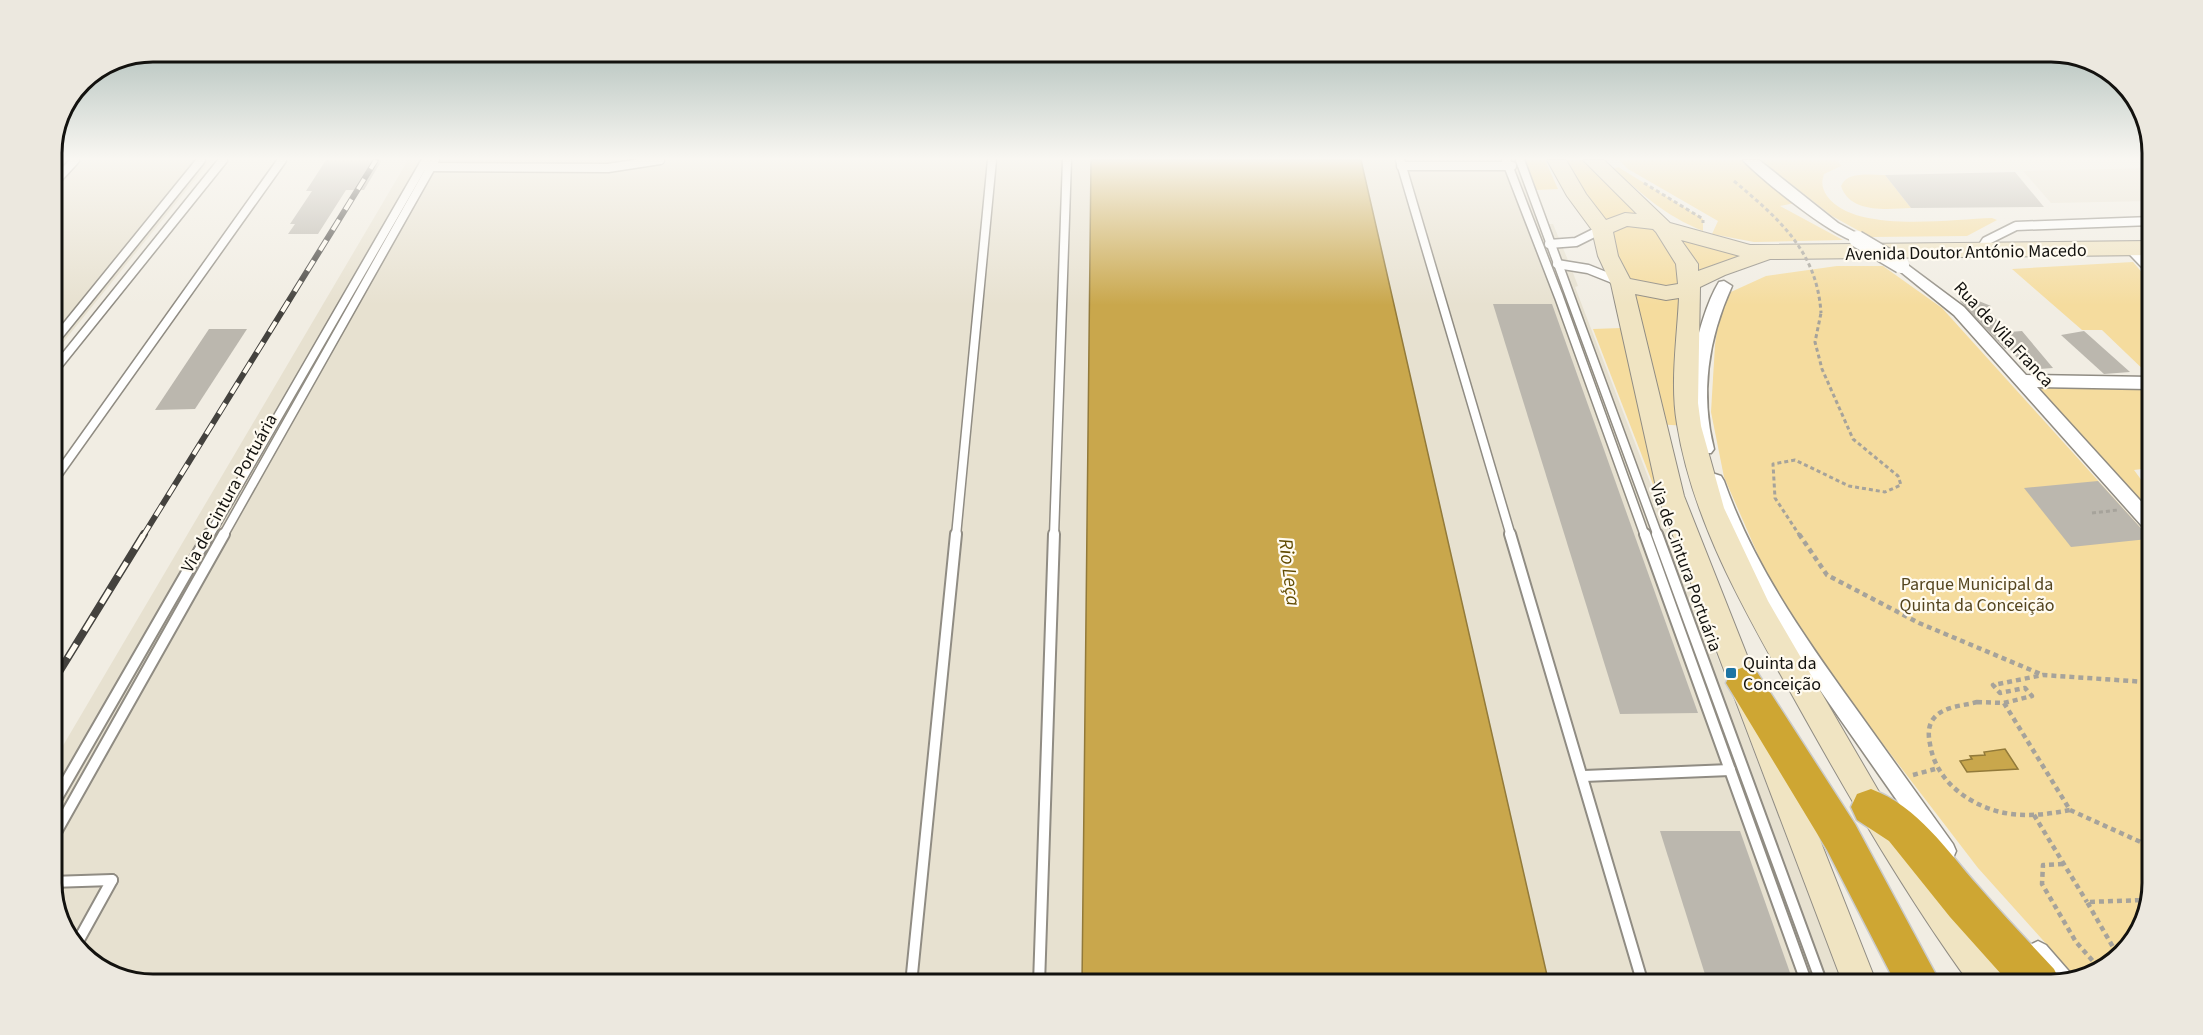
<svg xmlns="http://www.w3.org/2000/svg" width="2203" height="1035" font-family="'Source Sans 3',sans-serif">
  <rect width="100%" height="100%" fill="#f1ede3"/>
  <g fill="#e7e1d0">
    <path d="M52 160H211L51 357V162Z"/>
    <path d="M408 160H1091L1082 984H153L113 976 68 939 51 889V766Z"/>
    <path d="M1361 160H1525L1549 224H1553L1570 265 1578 286 1575 287 1843 984H1549Z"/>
    <path d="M2152 168 2151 201 2051 203 2023 171Z"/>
  </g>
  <g fill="#f5dc9e">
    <path d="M1525 160H1545L1558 189 1536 190Z"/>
    <path d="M1556 160H1592L1659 224 1751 252 1689 284V426L1653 424 1622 284Z"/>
    <path d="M1619 160H1743L1795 203 1780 206 1843 240 1754 242 1712 234 1718 221 1628 169Z"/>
    <path d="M1761 160H1838L1841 166 1824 174C1821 183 1822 188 1827 196 1854 234 1951 219 1992 218L1997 220 1967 236 1870 237 1832 216Z"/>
    <path d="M1618 167 1703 219V231C1664 215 1645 196 1613 169Z"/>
    <path d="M1885 175 1911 208C1888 209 1850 214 1841 186 1847 171 1870 175 1885 175Z"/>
    <path d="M2133 262 2150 282V376L2102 330H2082L2012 269Z"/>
    <path d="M1837 266H1883L1942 308 2148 536 2144 922 2107 967 2075 976 1978 868 1843 692 1769 580 1724 477 1711 412 1715 345 1722 296 1766 276Z"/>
    <path d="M1621 328 1661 505 1593 329Z"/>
    <path d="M2033 385 2149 388V468L2134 470 2148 489V498L2138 500Z"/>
  </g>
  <g fill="#c9a74c" stroke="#927a3a" stroke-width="1.5">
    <path d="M1091 160H1361L1549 984H1082Z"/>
    <path d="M2005 749 2018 769 1967 772 1960 761 1972 759 1970 756 1985 755 1984 752Z"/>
  </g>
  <g fill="#bbb7ae">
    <path d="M326 160H382L364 190H346L318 234H288L295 224H290L312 191H306Z"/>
    <path d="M2015 172 2044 207 1911 208 1885 175Z"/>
    <path d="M1964 295 1991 306 1988 311 2009 332 2022 331 2053 368 2027 370 2009 348 2005 349 1960 301Z"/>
    <path d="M1493 304H1552L1698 713 1620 714Z"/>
    <path d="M209 329H247L195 409 155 410Z"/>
    <path d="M2084 331 2130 372 2104 374 2061 335Z"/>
    <path d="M2098 481 2148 536V539L2071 547 2024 488Z"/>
    <path d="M1660 831H1740L1794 984H1708Z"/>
  </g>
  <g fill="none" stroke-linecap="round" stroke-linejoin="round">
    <g stroke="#908c83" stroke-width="11">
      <g id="lane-far1">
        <path d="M1400 160 1511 536"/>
        <path d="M1506 160 1559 297 1645 536"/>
        <path d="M1520 160 1658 536"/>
        <path d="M1401 166H1512"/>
        <path d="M427 167 608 168 660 160"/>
        <path d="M51 186 75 160"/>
        <path d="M1549 244 1576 242 1602 229"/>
        <path d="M2129 248 2151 271"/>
        <path d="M1979 252 1986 241 2016 226 2151 221"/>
        <path d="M1557 264 1588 269 1618 281"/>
        <path d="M51 345 201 160"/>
        <path d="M51 374 223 160"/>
        <path d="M51 484 282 160"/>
        <path d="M209 536 426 160"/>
        <path d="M223 536 435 160"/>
        <path d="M956 536 992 160"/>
        <path d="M1054 536 1067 160"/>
      </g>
    </g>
    <g stroke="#908c83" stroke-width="14">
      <g id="lane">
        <path d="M1510 534 1643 984"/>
        <path d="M1645 534 1807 984"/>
        <path d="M1657 534 1822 984"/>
        <path d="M1584 776 1730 770"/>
        <path d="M51 808 209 534"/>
        <path d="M51 841 224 534"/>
        <path d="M51 882 112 880"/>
        <path d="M76 945 112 880"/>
        <path d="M911 984 956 534"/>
        <path d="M1039 984 1054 534"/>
      </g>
    </g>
    <g stroke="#908c83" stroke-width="3">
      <g id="street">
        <path d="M1743 160H1759L1838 223 1862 236 1864 239 1862 242C1844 247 1757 176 1743 160Z"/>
        <path d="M1901 260 1964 307 2026 375 2150 377 2149 389 2037 387 2148 509V528L2142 526 1954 315 1896 268 1894 265 1896 262Z"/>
        <path d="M1724 281 1732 286C1708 339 1700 393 1714 449L1711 453H1699C1677 413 1696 320 1719 282Z"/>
        <path d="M1715 474 1721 476 1724 481C1753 564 1803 635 1854 706 1887 752 1920 798 1953 844L1956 851 1953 858 1945 862 1937 858C1905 812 1873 766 1840 719 1788 644 1736 568 1706 481L1709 476Z"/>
        <path d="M2038 941 2046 945 2074 977 2051 984 2030 961 2026 953 2030 945Z"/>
      </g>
    </g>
    <g stroke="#908c83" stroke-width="2">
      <path id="secondary" d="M1547 160H1566L1586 194 1606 220 1625 213 1637 214 1583 160H1604L1670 223 1750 245 2151 241V255L1770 259 1725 275 1700 287 1698 403 1701 426 1724 508 1768 601 1882 797 1961 917 2002 972 2007 984H1970C1905 894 1850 799 1796 702 1747 615 1693 524 1677 424 1670 384 1677 339 1679 298L1666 300 1635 294 1684 496 1877 984H1843L1658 496 1611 284 1598 256 1592 230 1567 196ZM1627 226 1653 229 1656 232 1676 264 1678 284 1666 286 1630 279 1618 256 1613 232ZM1681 240 1740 256 1698 271V264Z"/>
    </g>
    <g stroke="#cbcbca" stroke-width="3">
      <g id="highway">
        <path d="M1744 667 1757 672 1855 824 1941 984H1896L1827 850 1726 683 1731 672Z"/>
        <path d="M1871 789C1919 807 1946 850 1979 887 2003 915 2029 942 2054 969L2060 981 2051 984H2010L1950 917 1889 841 1857 820 1851 807 1857 794Z"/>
      </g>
    </g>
    <g stroke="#a6a39b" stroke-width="3" stroke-dasharray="4 3" stroke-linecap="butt">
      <path d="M1644 183 1703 219V223"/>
      <path d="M2092 513 2118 510"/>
      <path d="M1800 536 1775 498 1773 464 1795 460 1849 486 1885 492 1901 485 1898 476 1853 439 1822 369 1815 342 1821 313"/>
    </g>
    <g stroke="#a6a39b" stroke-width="4.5" stroke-dasharray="5 4" stroke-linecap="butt">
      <path d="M1799 534 1827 575 1919 623 2043 675"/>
      <path d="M1977 702 2004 703 2070 810C2045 815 2018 818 1993 810 1962 800 1935 777 1930 744 1928 735 1928 725 1934 718 1944 706 1963 706 1977 702Z"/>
      <path d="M2004 703 2032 696 2025 688 2000 693 1993 685 2043 675 2146 682"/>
      <path d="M1913 775 1935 769"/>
      <path d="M2070 810 2145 844"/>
      <path d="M2034 815 2087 902"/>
      <path d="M2063 864 2043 865 2042 884 2076 942 2100 969"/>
      <path d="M2117 954 2087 902 2144 900"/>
    </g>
    <use href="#lane-far1" stroke="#fff" stroke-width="8"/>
    <use href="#lane" stroke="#fff" stroke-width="10"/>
    <use href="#street" fill="#fff" fill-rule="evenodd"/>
    <use href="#secondary" fill="#f0e4c2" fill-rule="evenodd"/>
    <use href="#highway" fill="#cea633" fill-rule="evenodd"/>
    <g stroke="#44423e" stroke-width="6">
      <path id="rail-far1" d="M143 536 376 160"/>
    </g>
    <g stroke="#44423e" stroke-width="8">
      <path id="rail" d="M51 685 144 534"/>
    </g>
    <use href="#rail-far1" stroke="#fffbf1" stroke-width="4" stroke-dasharray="12" stroke-linecap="butt"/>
    <use href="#rail" stroke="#fffbf1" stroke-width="5" stroke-dasharray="16" stroke-linecap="butt"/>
    <g stroke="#908c83" stroke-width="19" stroke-linecap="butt">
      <path id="street-bridge" d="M1857 239 1901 265"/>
    </g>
    <path stroke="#a6a39b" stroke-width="3" stroke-dasharray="4 3" stroke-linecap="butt" d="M1734 181C1779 219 1817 251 1821 313"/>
    <use href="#street-bridge" stroke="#fff" stroke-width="16"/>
  </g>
  <linearGradient id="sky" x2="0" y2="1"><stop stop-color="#9bafaa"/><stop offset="0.52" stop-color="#f9f7f2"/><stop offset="1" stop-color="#f9f7f2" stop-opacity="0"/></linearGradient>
  <rect width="2203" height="305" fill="url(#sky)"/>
  <rect fill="#1d74a4" stroke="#fffbf1" stroke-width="2" x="1725" y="667" width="12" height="12" rx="3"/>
  <g text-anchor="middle" stroke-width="4.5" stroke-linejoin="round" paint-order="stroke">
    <g font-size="18" fill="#13120f" stroke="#fffbf1">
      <text transform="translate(1966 252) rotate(-1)" y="6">Avenida Doutor António Macedo</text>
      <text transform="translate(2004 334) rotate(47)" y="6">Rua de Vila Franca</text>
      <text transform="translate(229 493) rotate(-61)" y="6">Via de Cintura Portuária</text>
      <text transform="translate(1686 567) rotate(70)" y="6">Via de Cintura Portuária</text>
    </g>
    <g font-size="18" fill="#54451f" stroke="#fffbf1">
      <text x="1977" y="590">Parque Municipal da<tspan x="1977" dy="21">Quinta da Conceição</tspan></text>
    </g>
    <g font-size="18" fill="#13120f" stroke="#fffbf1" text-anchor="start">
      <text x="1743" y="669">Quinta da<tspan x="1743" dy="21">Conceição</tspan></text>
    </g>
    <g font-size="20" font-style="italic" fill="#624b00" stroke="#fffbf1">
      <text transform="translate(1290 572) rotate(83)" y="7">Rio Leça</text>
    </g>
  </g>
  <path d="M0 0H2203V1035H0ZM153 62H2051A91 91 0 0 1 2142 153V883A91 91 0 0 1 2051 974H153A91 91 0 0 1 62 883V153A91 91 0 0 1 153 62Z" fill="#ece8df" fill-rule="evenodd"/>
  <path fill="none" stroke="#13120f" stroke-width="3" d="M153 62H2051A91 91 0 0 1 2142 153V883A91 91 0 0 1 2051 974H153A91 91 0 0 1 62 883V153A91 91 0 0 1 153 62Z"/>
</svg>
